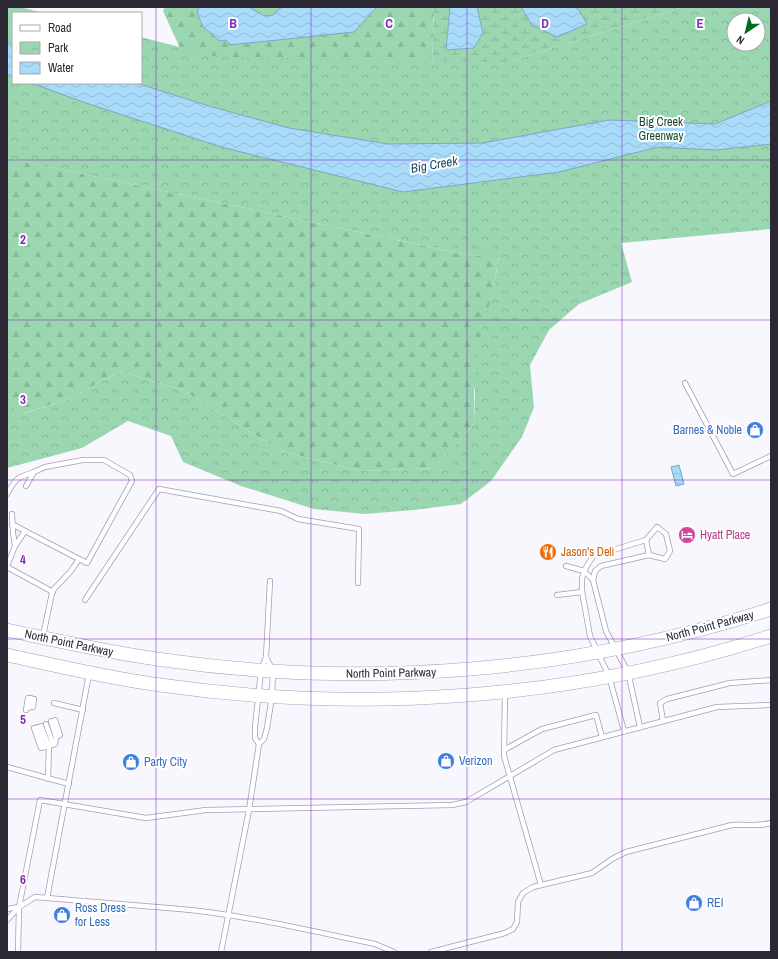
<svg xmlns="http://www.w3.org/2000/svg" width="778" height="959" font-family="'Archivo Narrow',sans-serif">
  <defs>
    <pattern id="forest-firs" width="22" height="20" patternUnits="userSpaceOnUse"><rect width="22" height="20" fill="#9ad7b1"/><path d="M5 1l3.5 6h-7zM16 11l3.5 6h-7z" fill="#85b999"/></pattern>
    <pattern id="wetland-marsh" width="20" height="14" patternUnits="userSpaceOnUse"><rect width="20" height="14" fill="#9ad7b1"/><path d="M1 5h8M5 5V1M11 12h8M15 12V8" fill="none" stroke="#85b999"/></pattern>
    <pattern id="park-crowns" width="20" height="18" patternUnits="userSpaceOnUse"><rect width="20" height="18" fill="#9ad7b1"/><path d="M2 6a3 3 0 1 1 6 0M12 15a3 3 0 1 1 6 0" fill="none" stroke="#85b999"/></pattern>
    <pattern id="water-waves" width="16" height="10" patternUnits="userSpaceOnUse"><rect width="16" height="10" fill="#a8dbfa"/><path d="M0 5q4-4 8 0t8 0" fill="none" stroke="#91bcd7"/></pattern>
  </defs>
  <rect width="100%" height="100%" fill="#f9f7fe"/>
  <g fill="url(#forest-firs)">
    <path d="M165 7H434L432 68 214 122 163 11Z"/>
    <path d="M7 158 473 256 499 253 494 287 474 391V424L434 468 360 471 281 451 184 391 120 371 69 399 22 414 7 404Z"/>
  </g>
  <path fill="url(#wetland-marsh)" d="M434 7H450L446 50 474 48 483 33 477 7H521L532 25 579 10 574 7H683L508 62 432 68Z"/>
  <path fill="url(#park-crowns)" fill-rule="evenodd" d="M7 7H20L43 13H13V83H141V37L218 57 508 62 683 7H771V229L621 243 632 282 579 304 549 330 530 365 534 407 522 437 491 481 461 504 414 510 365 514 314 509 241 486 183 462 171 436 128 421 82 448 7 468V404L23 414 69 399 120 371 184 391 281 451 360 471 434 468 474 424 476 353 494 287 499 254 473 256 7 158ZM734 20H758V44H734Z"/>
  <g fill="url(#water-waves)" stroke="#82a5bf">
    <path d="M199 7H249L264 16 273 15 282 7H377L354 32 230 45 226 40 220 41 203 27 197 13Z"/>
    <path d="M450 7H477L483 33 474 48 446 50Z"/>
    <path d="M521 7H574L579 10 587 24 557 37 532 25Z"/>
    <path d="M7 41 13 47V77L7 74Z"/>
    <path d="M31 83H136L209 106 289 128 388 144 483 143 609 120 715 124 771 101V144L716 150 658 147 559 172 403 192 221 147 86 103Z"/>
    <path d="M679 465 684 484 676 486 671 467Z"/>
  </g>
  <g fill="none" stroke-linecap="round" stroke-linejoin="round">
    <g stroke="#a49cba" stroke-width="6">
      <g id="lane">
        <path d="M685 383 733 474 771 456"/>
        <path d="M26 486 34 472 45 467 83 460H104L130 475 132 481 87 563 79 559"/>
        <path d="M7 494C16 478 16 478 34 472"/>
        <path d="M12 514 13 533 15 546"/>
        <path d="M12 524 25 531"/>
        <path d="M646 540 657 527 666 534 670 551 665 559 649 555"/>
        <path d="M7 566 15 546 25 531 79 559 71 571 54 589 52 593 43 636"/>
        <path d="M566 566 584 571 593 580 606 631 628 672 640 727"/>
        <path d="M7 567 53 592"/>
        <path d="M593 580 595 571 601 566 649 555 646 540 593 556 584 571 582 579V591L590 636 609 676 624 731"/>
        <path d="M557 595 582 592"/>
        <path d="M85 600 159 489 281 511 298 519 359 529 358 583"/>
        <path d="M505 693 504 756 541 885"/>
        <path d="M54 703 83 710"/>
        <path d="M33 707 34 699"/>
        <path d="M29 708 31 698"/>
        <path d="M26 710 28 698"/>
        <path d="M51 721 56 737"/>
        <path d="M663 721 660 703 667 699 730 683 771 680"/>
        <path d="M46 724 53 744"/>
        <path d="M41 726 49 746 48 779"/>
        <path d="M37 727 45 747"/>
        <path d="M34 728 41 748 55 744 56 737 60 735 55 720"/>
        <path d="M259 744 255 738V727L261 671 266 657 270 581"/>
        <path d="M504 750 542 729 596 715 602 737"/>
        <path d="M7 767 69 784"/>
        <path d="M47 898 89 674"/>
        <path d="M7 909 19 907"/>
        <path d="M7 920 19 907 35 897 180 909C246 915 311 931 375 944L394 952"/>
        <path d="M18 952 19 907 40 800 146 818 206 810 452 805 466 802 554 750 717 707 771 705"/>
        <path d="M221 952 249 810 259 744 264 739 267 728 272 696 273 671 266 657"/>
        <path d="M431 952 505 933 513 929 517 922 518 902 523 893 533 887 592 873 612 859 626 852 732 825C746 824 757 827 771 823"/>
      </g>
    </g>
    <g stroke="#a49cba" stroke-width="14">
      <g id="secondary">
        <path d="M7 630C59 641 111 653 164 660 366 689 576 672 771 609"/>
        <path d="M7 655C58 666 108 678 160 685 363 714 576 699 771 636"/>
      </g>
    </g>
    <use href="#lane" stroke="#fff" stroke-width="4.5"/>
    <use href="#secondary" stroke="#fff" stroke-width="13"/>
  </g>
  <path fill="none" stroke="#7b2cbf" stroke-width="1" stroke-opacity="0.55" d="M156 7V952M311 7V952M467 7V952M622 7V952M7 160H771M7 320H771M7 480H771M7 639H771M7 799H771"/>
  <defs>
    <g id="shop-disc" transform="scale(0.9)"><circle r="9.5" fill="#3f7fe0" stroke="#fff"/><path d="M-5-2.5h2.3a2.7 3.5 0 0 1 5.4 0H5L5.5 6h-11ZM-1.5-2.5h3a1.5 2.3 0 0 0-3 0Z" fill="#fff"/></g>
    <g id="hotel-disc" transform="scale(0.9)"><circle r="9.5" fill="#d1479c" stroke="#fff"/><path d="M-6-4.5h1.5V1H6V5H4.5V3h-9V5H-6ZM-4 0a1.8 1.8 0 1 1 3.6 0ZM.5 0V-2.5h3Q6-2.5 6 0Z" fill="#fff"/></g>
    <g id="restaurant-disc" transform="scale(0.9)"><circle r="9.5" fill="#e8710a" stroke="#fff"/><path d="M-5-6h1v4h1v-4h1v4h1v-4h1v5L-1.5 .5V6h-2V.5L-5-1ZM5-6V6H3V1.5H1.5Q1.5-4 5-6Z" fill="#fff"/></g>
  </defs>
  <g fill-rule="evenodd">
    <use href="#shop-disc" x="755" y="430"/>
    <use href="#hotel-disc" x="687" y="535"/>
    <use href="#restaurant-disc" x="548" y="552"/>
    <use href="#shop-disc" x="446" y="761"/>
    <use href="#shop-disc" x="131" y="762"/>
    <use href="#shop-disc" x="694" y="903"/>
    <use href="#shop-disc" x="62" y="915"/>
  </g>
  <g text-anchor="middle" stroke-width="4" stroke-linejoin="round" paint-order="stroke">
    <g font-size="12" fill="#1a4a30" stroke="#fff">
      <text x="661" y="126">Big Creek<tspan x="661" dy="14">Greenway</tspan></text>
    </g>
    <g font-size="12" fill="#366cbe" stroke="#fff" text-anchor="start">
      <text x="742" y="434" text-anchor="end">Barnes &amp; Noble</text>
      <text x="459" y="765">Verizon</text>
      <text x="144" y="766">Party City</text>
      <text x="707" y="907">REI</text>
      <text x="75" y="912">Ross Dress<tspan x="75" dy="14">for Less</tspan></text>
    </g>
    <g font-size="12" fill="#b23c85" stroke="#fff" text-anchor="start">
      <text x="700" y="539">Hyatt Place</text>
    </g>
    <g font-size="12" fill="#c56008" stroke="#fff" text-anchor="start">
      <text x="561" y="556">Jason's Deli</text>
    </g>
    <g font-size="12" fill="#2b2834" stroke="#fff">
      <text transform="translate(710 626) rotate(-15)" y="4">North Point Parkway</text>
      <text transform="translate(69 643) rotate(12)" y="4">North Point Parkway</text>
      <text transform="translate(391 673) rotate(-1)" y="4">North Point Parkway</text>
    </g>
    <g font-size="13" font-style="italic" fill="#194b65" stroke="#fff">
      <text transform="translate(434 164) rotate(-10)" y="5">Big Creek</text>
    </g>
  </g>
  <g font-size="13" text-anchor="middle" font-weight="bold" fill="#7b2cbf" stroke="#fff" stroke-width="4" stroke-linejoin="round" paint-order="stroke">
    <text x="233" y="28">B</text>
    <text x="389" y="28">C</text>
    <text x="545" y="28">D</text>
    <text x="700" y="28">E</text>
    <text x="23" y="244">2</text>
    <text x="23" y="404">3</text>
    <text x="23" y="564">4</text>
    <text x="23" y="724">5</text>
    <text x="23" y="884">6</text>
  </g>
  <rect width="778" height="959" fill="none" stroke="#2b2834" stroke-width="16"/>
  <rect x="12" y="12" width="130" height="72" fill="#ffffff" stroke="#aaa9ae"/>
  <rect x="20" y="25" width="20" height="6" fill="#ffffff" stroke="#aaa9ae"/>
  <text x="48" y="32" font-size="12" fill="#2b2834">Road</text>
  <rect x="20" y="42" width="20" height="12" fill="url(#park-crowns)" stroke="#aaa9ae"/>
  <text x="48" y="52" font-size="12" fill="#2b2834">Park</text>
  <rect x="20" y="62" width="20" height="12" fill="url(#water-waves)" stroke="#aaa9ae"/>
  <text x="48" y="72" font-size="12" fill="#2b2834">Water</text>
  <g transform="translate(746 32) rotate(215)"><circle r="19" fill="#ffffff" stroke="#aaa9ae"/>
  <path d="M0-3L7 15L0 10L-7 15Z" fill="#006c1c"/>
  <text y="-6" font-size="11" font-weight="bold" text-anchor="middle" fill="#2b2834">N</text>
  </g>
</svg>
